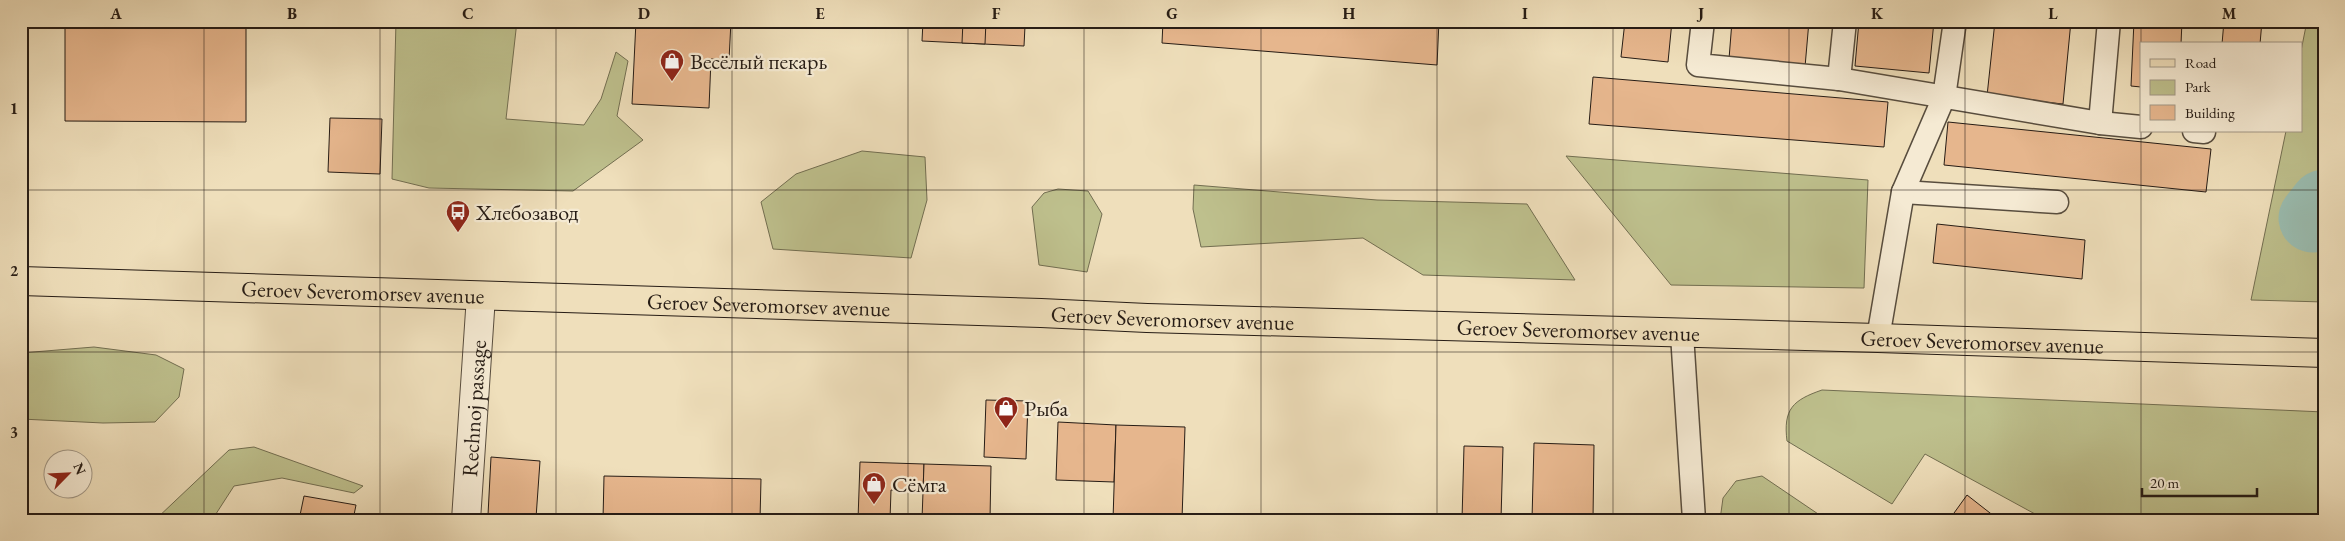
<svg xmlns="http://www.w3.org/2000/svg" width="2345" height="541" font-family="'EB Garamond',serif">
  <rect width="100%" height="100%" fill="#efdfbb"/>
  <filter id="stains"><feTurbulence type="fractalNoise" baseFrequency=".004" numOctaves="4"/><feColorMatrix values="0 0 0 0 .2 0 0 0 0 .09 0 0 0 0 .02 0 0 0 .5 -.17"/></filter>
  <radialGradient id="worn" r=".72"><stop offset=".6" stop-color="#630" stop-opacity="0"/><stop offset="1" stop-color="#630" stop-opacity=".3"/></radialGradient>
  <g fill="#bec08d" stroke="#726e51">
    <path d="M396 21H517L506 119 584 125 601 99 616 52 628 61 617 116 643 140 573 191 429 188 392 179Z"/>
    <path d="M2307 21H2324V302L2251 300 2286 131H2301V51Z"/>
    <path d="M862 151 925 157 927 200 911 258 773 249 761 202 796 174Z"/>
    <path d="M1566 156 1868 180 1864 288 1671 285Z"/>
    <path d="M1194 185 1377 200 1527 204 1575 280 1423 275 1363 238 1201 247 1193 209Z"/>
    <path d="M1058 189 1088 191 1102 214 1087 272 1039 265 1032 207 1044 193Z"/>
    <path d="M94 347 156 355 184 369 179 397 155 422 103 423 21 419V353Z"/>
    <path d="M1822 390 2324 412V520H2046L1925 454 1892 504 1787 441C1783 409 1793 400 1822 390Z"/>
    <path d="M254 447 363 486 354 493 282 478 234 486 212 520H155L229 450Z"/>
    <path d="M1762 476 1827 520H1720L1723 498 1736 481Z"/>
  </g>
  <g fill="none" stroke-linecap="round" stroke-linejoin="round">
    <path stroke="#9abdb1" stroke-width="69" d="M2313 218 2324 204"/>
  </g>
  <g fill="#e6b68d" stroke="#261c15">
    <path d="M65 21H246V122L65 121Z"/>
    <path d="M636 21H731L729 60 711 59 709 108 632 104Z"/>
    <path d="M923 21 1025 26 1024 46 922 41Z"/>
    <path d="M963 21H986L985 44 962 43Z"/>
    <path d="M986 21H1087V28L986 24Z"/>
    <path d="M1163 21H1439L1437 65 1162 43Z"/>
    <path d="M1625 21H1672L1668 62 1621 57Z"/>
    <path d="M1732 21H1809L1805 67 1729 59Z"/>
    <path d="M1859 21H1934L1929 73 1855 66Z"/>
    <path d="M1995 21H2071L2063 104 1987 96Z"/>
    <path d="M2134 21H2182L2181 44H2141V87L2131 86Z"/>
    <path d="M2224 21H2262L2260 44H2222Z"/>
    <path d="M1593 77 1888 102 1884 147 1589 124Z"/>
    <path d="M330 118 382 119 380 174 328 172Z"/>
    <path d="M1948 122 2211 149 2206 192 1944 165Z"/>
    <path d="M1937 224 2085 240 2082 279 1933 263Z"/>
    <path d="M986 400 1028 401 1026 459 984 457Z"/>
    <path d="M1058 422 1116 425 1114 482 1056 480Z"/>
    <path d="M1116 425 1185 427 1182 520H1113Z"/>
    <path d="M1534 443 1594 445 1593 520H1532Z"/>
    <path d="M1464 446 1503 447 1501 520H1462Z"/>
    <path d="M491 457 540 461 536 518 488 515Z"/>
    <path d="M860 462 924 464 923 491 891 490 890 520H858Z"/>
    <path d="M924 464 991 466 990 520H922Z"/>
    <path d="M604 476 761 479 760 520H603Z"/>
    <path d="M1967 495 1999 520H1949Z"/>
    <path d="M304 496 356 505 353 520H299Z"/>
  </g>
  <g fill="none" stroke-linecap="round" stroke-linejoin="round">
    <g stroke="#584d3e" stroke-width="25">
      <g id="service">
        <path d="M1703 21 1698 65 1839 79 2100 123 2141 127"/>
        <path d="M1839 79 1845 21"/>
        <path d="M2100 123 2109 21"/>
        <path d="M2194 131 2204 132"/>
        <path d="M1903 192 2057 202"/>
        <path d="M1682 334 1694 520"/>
        <path d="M1878 338 1903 192 1944 97 1955 21"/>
      </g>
    </g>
    <g stroke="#584d3e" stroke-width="30">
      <g id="minor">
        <path id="s1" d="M466 520 481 296"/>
      </g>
    </g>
    <g stroke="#261c15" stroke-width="30">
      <g id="primary">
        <path id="s2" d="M21 281 1041 313 1147 318 1878 338 2324 353"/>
      </g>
    </g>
    <use href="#service" stroke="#f5ead3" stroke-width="22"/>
    <use href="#minor" stroke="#f5ead3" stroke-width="28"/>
    <use href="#primary" stroke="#efdfbb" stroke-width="28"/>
  </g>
  <path fill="none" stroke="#261c15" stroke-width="1" stroke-opacity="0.55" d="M204 21V520M380 21V520M556 21V520M732 21V520M908 21V520M1084 21V520M1261 21V520M1437 21V520M1613 21V520M1789 21V520M1965 21V520M2141 21V44M2141 131V520M21 190H2324M21 352H2324"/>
  <defs>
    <g id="shop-pin" transform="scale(1.25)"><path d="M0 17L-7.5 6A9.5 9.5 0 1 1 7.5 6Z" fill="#8f2418" stroke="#f5ead3"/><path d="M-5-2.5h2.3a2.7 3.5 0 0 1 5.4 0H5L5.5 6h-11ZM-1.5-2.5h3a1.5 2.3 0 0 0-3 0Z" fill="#fff"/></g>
    <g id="bus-pin" transform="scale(1.25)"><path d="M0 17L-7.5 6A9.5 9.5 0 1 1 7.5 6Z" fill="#8f2418" stroke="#f5ead3"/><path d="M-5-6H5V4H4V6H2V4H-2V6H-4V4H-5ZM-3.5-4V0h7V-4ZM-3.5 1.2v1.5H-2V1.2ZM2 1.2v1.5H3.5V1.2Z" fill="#fff"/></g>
  </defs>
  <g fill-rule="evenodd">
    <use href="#shop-pin" x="672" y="61"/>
    <use href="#bus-pin" x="458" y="212"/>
    <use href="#shop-pin" x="1006" y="408"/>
    <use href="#shop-pin" x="874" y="484"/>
  </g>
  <g text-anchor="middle" stroke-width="4.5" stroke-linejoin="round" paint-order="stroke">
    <g font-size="22" fill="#261c15" stroke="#f5ead3" text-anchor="start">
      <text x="690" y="69">Весёлый пекарь</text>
      <text x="476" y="220">Хлебозавод</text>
      <text x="1024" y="416">Рыба</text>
      <text x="892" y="492">Сёмга</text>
    </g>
    <g font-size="22" fill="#261c15" stroke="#f5ead3">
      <text dy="8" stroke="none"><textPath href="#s2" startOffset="342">Geroev Severomorsev avenue</textPath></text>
      <text dy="8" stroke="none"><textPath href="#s2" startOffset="748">Geroev Severomorsev avenue</textPath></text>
      <text dy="8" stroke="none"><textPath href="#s2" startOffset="1152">Geroev Severomorsev avenue</textPath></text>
      <text dy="8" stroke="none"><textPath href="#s2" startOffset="1558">Geroev Severomorsev avenue</textPath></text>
      <text dy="8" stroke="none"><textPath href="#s2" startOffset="1962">Geroev Severomorsev avenue</textPath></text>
      <text dy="8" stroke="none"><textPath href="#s1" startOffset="112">Rechnoj passage</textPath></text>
    </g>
  </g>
  <rect width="2345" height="541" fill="none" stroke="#efdfbb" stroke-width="55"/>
  <rect x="2140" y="42" width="162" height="90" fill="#f5ead3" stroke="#a29887"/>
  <rect x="2150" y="59" width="25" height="8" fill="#efdfbb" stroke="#a29887"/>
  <text x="2185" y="68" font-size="15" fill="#261c15">Road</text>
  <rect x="2150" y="80" width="25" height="15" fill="#bec08d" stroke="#a29887"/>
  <text x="2185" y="92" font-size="15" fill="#261c15">Park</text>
  <rect x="2150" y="105" width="25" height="15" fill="#e6b68d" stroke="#a29887"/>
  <text x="2185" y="118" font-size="15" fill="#261c15">Building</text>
  <g transform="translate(68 474) rotate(66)"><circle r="24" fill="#f5ead3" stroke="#a29887"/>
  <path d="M0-4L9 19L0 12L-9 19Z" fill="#8f2418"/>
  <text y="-8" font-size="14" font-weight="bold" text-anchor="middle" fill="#261c15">N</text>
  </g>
  <path d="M2142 488v8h115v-8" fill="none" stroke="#261c15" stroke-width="2.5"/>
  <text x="2150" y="488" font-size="15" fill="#261c15" stroke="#f5ead3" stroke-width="4" paint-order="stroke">20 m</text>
  <rect x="28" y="28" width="2290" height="486" fill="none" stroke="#261c15" stroke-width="2"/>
  <g font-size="16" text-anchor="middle" font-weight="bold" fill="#261c15">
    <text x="116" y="19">A</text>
    <text x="292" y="19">B</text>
    <text x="468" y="19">C</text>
    <text x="644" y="19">D</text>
    <text x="820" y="19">E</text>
    <text x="996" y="19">F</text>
    <text x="1172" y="19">G</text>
    <text x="1349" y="19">H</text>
    <text x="1525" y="19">I</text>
    <text x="1701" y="19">J</text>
    <text x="1877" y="19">K</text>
    <text x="2053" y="19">L</text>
    <text x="2229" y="19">M</text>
    <text x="14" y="114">1</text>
    <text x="14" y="276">2</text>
    <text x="14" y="438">3</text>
  </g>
  <rect width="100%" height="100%" filter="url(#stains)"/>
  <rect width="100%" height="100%" fill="url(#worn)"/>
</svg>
